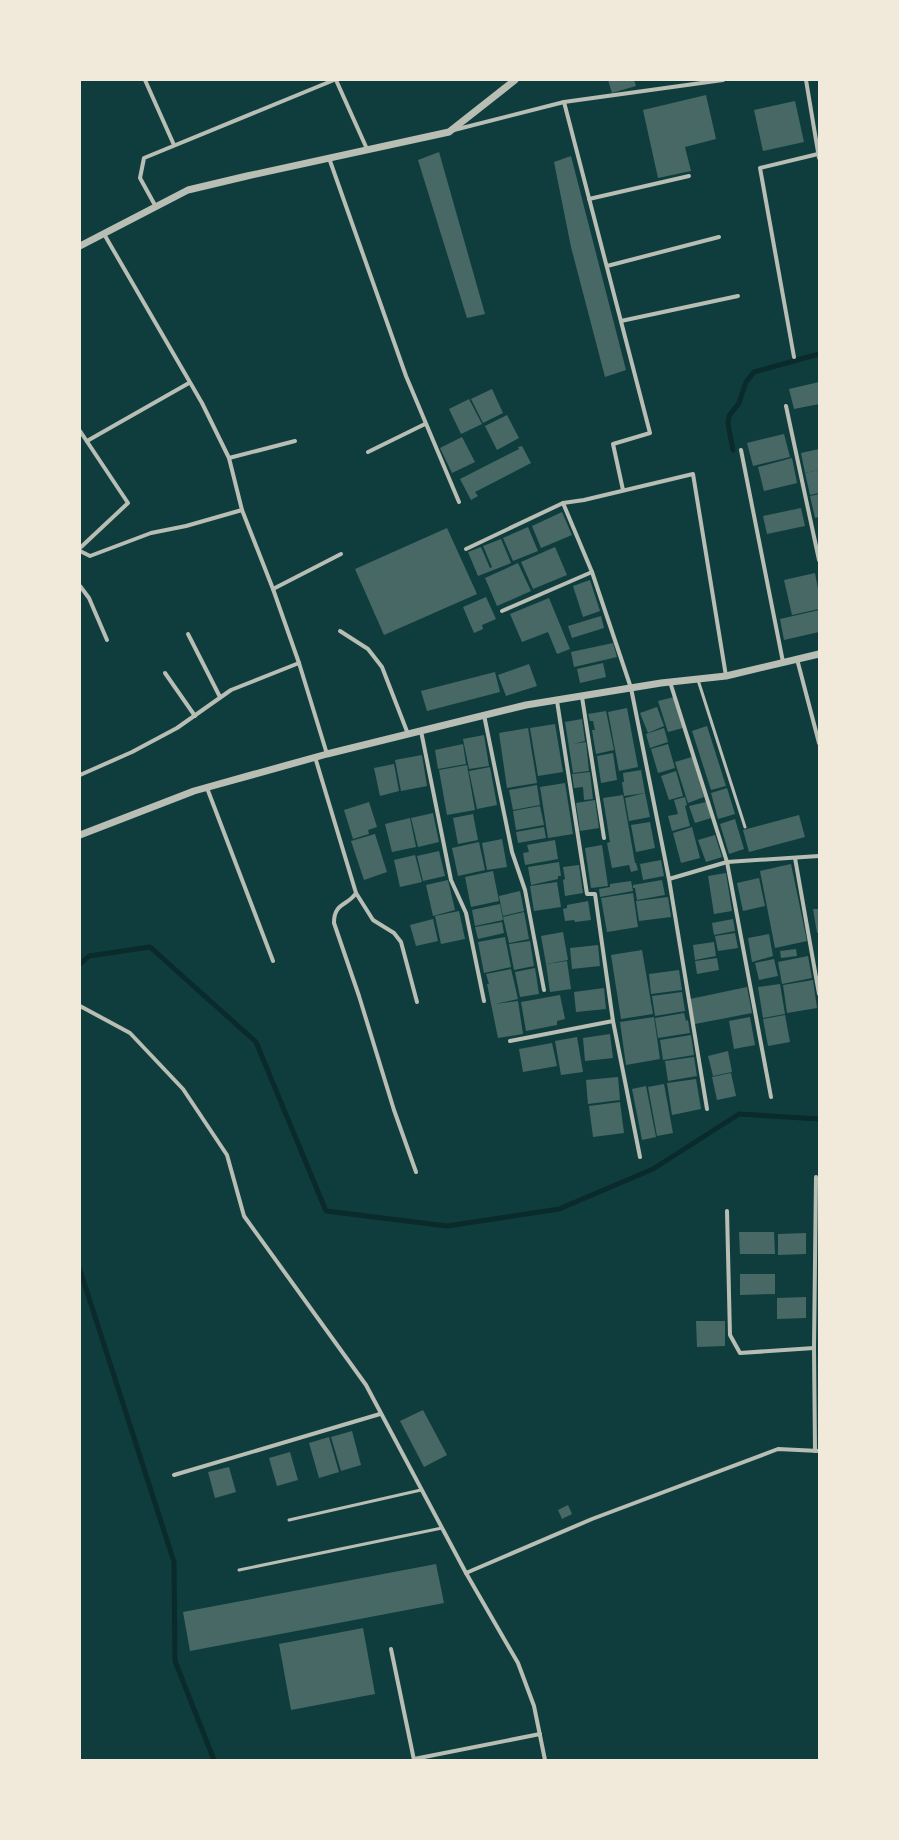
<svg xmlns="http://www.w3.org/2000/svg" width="899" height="1840" font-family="Signika,sans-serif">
  <rect width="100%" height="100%" fill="#0f3d3e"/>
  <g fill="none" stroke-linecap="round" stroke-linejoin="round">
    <g stroke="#0a2a2b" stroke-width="5">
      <path d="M733 450 728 424 729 416 739 403 746 382 754 372 819 354"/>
      <path d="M80 964 89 956 150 947 256 1042 326 1211 447 1226 559 1209 653 1169 739 1114 819 1119"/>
      <path d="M80 1270 174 1562 175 1661 214 1760"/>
    </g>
  </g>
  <g fill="#486865">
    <path d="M608 80H634L636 86 612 93Z"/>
    <path d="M706 95 716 139 685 147 691 171 658 178 643 110Z"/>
    <path d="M795 101 804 142 763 151 754 110Z"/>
    <path d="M439 152 485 314 467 318 418 160Z"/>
    <path d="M571 156 626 370 605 377 571 247 554 162Z"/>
    <path d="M819 382V404L794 409 789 389Z"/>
    <path d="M492 389 503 413 483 423 471 399Z"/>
    <path d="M469 399 482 424 461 434 449 409Z"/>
    <path d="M507 415 519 438 497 450 485 426Z"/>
    <path d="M784 434 790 457 753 466 747 443Z"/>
    <path d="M462 437 475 462 452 473 440 448Z"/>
    <path d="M522 446 531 463 475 492 478 496 471 500 460 479 519 449 518 447Z"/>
    <path d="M819 449V470L805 473 801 453Z"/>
    <path d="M792 458 797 483 764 491 758 467Z"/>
    <path d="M819 470V493L810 495 805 473Z"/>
    <path d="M819 494V517L815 518 810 496Z"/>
    <path d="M801 508 805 526 767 534 763 516Z"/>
    <path d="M562 512 572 535 541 548 532 526Z"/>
    <path d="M528 527 538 551 513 561 503 538Z"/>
    <path d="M447 528 477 594 384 635 355 569Z"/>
    <path d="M501 539 511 563 478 576 468 552 481 547 490 568 492 567 483 546Z"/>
    <path d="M555 547 567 575 533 589 521 562Z"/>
    <path d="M518 563 531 591 497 606 485 578Z"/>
    <path d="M815 573 819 594V609L792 615 784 580Z"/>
    <path d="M590 580 600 611 583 617 573 586Z"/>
    <path d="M486 597 496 619 482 625 483 629 474 633 463 607Z"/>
    <path d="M549 598 570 649 557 654 548 632 522 642 510 614Z"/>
    <path d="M819 610V632L784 640 780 619Z"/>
    <path d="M601 616 604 628 572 638 568 626Z"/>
    <path d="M613 643 617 657 574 667 571 652Z"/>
    <path d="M603 663 606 677 580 683 577 669Z"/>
    <path d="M529 664 537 686 506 696 498 675Z"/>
    <path d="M495 672 500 692 427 711 421 691Z"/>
    <path d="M674 697 683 728 668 732 658 701Z"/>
    <path d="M657 707 664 726 648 733 640 713Z"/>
    <path d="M627 708 638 767 619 771 608 712Z"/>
    <path d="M606 711 614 750 596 754 592 730H595L593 721H590L588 714Z"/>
    <path d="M582 719 585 741 573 744 586 742 589 771 573 773 565 722Z"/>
    <path d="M555 724 563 772 538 776 530 728Z"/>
    <path d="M707 726 726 786 711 790 692 731Z"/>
    <path d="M528 728 537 783 507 788 499 733Z"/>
    <path d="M664 728 668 742 650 748 646 734Z"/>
    <path d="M484 735 489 766 469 769 463 739Z"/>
    <path d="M463 744 466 764 438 769 435 750Z"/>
    <path d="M668 744 675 768 658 773 651 749Z"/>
    <path d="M613 753 617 780 601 783 597 756Z"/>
    <path d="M422 755 427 786 401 791 395 760Z"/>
    <path d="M692 757 704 797 688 803 675 762Z"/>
    <path d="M394 764 399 791 380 796 374 768Z"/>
    <path d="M467 765 475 810 447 815 439 770Z"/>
    <path d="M490 767 497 805 477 809 469 771Z"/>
    <path d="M641 770 645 793 624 796 622 782H624L623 773Z"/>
    <path d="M676 771 683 796 669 800 661 776Z"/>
    <path d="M590 772 593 799 584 800 583 787 574 788 572 774Z"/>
    <path d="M565 783 573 834 548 838 540 787Z"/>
    <path d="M537 785 540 805 513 810 509 790Z"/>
    <path d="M727 788 735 814 718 819 711 793Z"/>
    <path d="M645 793 650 817 629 821 625 798Z"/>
    <path d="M623 795 635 863H636L638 870 631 872 629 865 612 868 607 843 610 842 603 798Z"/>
    <path d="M685 797 687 805 685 806 690 826 672 831 668 816 678 814 674 800Z"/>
    <path d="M595 800 599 828 580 831 576 803Z"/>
    <path d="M369 802 377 827 368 830 369 834 353 839 344 810Z"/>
    <path d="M706 802 711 818 695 823 689 806Z"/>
    <path d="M540 806 544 825 516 830 513 811Z"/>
    <path d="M433 813 439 842 418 847 411 818Z"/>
    <path d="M473 814 478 840 458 844 453 818Z"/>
    <path d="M799 815 805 837 749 852 743 830Z"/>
    <path d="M410 818 416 847 392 852 385 824Z"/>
    <path d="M735 819 744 849 729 854 720 824Z"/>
    <path d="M650 822 655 848 636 852 631 825Z"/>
    <path d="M544 827 546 838 518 843 516 832Z"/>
    <path d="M692 827 700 858 681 863 673 833Z"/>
    <path d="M375 834 387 872 364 880 351 841Z"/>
    <path d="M715 835 722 857 706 862 698 840Z"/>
    <path d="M502 839 507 867 487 870 482 843Z"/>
    <path d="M555 840 558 859 525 865 523 853 529 852 527 845Z"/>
    <path d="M479 842 485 870 458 876 452 848Z"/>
    <path d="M602 845 608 886 591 888 585 848Z"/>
    <path d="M439 851 445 876 423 881 417 856Z"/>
    <path d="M415 855 422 882 400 887 394 860Z"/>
    <path d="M661 860 664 876 643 880 640 864Z"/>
    <path d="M559 862 561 876H558V879L531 885 528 867Z"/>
    <path d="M791 864 807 941 775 948 760 871Z"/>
    <path d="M579 865 583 893 565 896 563 880 565 879 563 867Z"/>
    <path d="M493 871 499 901 471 907 465 877Z"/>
    <path d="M726 873 732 911 714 914 708 876Z"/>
    <path d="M759 878 765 906 743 911 737 883Z"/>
    <path d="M448 880 455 910 433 916 426 885Z"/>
    <path d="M662 880 665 895 637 900 635 888H633V885Z"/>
    <path d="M631 881 633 891 600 897 599 889 610 887V884Z"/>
    <path d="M557 882 561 907 534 911 530 886Z"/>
    <path d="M520 891 524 911 503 916 499 896Z"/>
    <path d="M633 893 638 927 607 932 601 898Z"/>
    <path d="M668 897 671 917 639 921 636 901Z"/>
    <path d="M588 901 591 920 575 922 574 920 565 921 563 909 567 908V905Z"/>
    <path d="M500 904 503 920 475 926 472 910Z"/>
    <path d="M813 909H819V932L817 933Z"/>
    <path d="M459 911 465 939 441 944 435 916Z"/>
    <path d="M524 912 529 939 509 943 503 917Z"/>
    <path d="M433 919 438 941 416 946 410 925Z"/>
    <path d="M733 919 735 931 714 935 712 923Z"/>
    <path d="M502 922 504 933 478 939 475 927Z"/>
    <path d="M563 932 568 960 546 964 541 936Z"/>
    <path d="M735 933 738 948 718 951 715 936Z"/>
    <path d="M769 934 773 956 752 962 748 938Z"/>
    <path d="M505 937 511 967 484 973 478 942Z"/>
    <path d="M530 941 534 966 514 970 509 944Z"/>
    <path d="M714 942 716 956 695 960 693 945Z"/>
    <path d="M598 945 600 966 572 969 570 948Z"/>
    <path d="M796 949 797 956 781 958 780 951Z"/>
    <path d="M642 950 653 1014 621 1019 611 955Z"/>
    <path d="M808 956 812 978 782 984 778 962Z"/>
    <path d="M717 958 719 970 697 974 695 961Z"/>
    <path d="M774 959 778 976 759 980 755 963Z"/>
    <path d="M567 961 571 989 550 992 546 964Z"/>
    <path d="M535 968 539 994 520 997 515 972Z"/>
    <path d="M511 969 518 999 495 1004 518 1001 523 1034 498 1038 487 984H489L486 974Z"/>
    <path d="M679 970 682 990 651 994 649 974Z"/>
    <path d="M813 980 817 1008 787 1013 783 985Z"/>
    <path d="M780 984 785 1014 763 1018 758 987Z"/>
    <path d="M747 987 752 1013 695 1024 690 999Z"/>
    <path d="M604 988 606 1009 576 1012 574 992Z"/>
    <path d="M682 992 685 1011 655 1016 652 996Z"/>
    <path d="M560 995 565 1019 557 1021V1025L526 1031 521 1002Z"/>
    <path d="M684 1013 686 1021 688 1020 690 1033 658 1038 655 1018Z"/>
    <path d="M785 1015 790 1042 768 1046 763 1019Z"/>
    <path d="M654 1017 660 1059 626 1065 620 1022Z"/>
    <path d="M750 1017 755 1045 734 1049 729 1021Z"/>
    <path d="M610 1034 613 1058 585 1061 583 1038Z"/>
    <path d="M691 1035 694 1055 663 1060 660 1040Z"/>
    <path d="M577 1037 583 1072 561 1075 555 1041Z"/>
    <path d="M552 1043 557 1066 523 1072 519 1049Z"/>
    <path d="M728 1051 732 1072 713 1076 708 1056Z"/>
    <path d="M694 1057 697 1076 668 1081 665 1061Z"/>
    <path d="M731 1073 736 1096 717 1100 712 1077Z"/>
    <path d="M618 1077 620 1100 588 1104 586 1080Z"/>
    <path d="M696 1079 701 1109 672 1115 667 1083Z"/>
    <path d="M664 1084 673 1133 657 1136 648 1087Z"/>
    <path d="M646 1086 656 1137 642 1140 632 1089Z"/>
    <path d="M620 1102 624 1133 593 1137 589 1106Z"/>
    <path d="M739 1232H774L775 1254H740Z"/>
    <path d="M806 1233V1254L778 1255V1234Z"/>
    <path d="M740 1274H775V1294L740 1295Z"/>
    <path d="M806 1297V1318L777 1319V1298Z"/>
    <path d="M696 1321H725V1346L697 1347Z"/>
    <path d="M423 1410 447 1455 424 1467 400 1421Z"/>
    <path d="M352 1431 361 1465 341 1471 331 1437Z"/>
    <path d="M329 1437 339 1472 319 1478 309 1443Z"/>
    <path d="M290 1452 298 1480 277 1486 269 1458Z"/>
    <path d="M229 1467 236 1492 215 1498 208 1472Z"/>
    <path d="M568 1505 572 1514 562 1519 558 1510Z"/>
    <path d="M436 1564 444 1603 190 1651 183 1612Z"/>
    <path d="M363 1628 375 1694 291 1710 279 1644Z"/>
  </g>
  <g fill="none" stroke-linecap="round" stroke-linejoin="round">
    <g stroke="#b8beb3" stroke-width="3">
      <path d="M698 680 745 827"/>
      <path d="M289 1520 421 1490"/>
      <path d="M239 1570 442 1528"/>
    </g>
    <g stroke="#b8beb3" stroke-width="4">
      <path d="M145 80 174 145"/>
      <path d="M336 80 367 149"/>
      <path d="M806 80 819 158"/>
      <path d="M564 102 650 433 613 444 623 490"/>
      <path d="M454 130 564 102 723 80"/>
      <path d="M329 158 406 376 459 502"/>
      <path d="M589 199 689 176"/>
      <path d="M156 207 140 178 144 158 334 80"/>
      <path d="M104 234 202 403 229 458 242 510 273 589 299 663 327 754"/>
      <path d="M607 266 719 237"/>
      <path d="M621 321 738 296"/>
      <path d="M794 357 760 168 818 154"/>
      <path d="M786 406 819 560"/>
      <path d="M80 431 128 503 80 548"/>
      <path d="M87 441 189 383"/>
      <path d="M741 450 783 662"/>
      <path d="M368 452 425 424"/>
      <path d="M229 458 295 441"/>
      <path d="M466 549 563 503"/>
      <path d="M80 551 90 556 151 533 186 526 242 510"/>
      <path d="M80 586 89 598 107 640"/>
      <path d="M273 589 341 554"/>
      <path d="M502 611 592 572"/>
      <path d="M340 631 368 649 382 667 408 734"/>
      <path d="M188 634 220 697"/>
      <path d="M797 659 819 743"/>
      <path d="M165 673 195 716"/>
      <path d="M670 682 727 862 771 1097"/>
      <path d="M582 697 604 838"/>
      <path d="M557 701 587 894H595L613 1021 640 1157"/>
      <path d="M484 715 512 852 525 890 544 990"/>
      <path d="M421 731 451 880 466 913 484 1001"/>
      <path d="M315 757 356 893C348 906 334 902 334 923L359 996 394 1110 416 1172"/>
      <path d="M80 775 132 752 177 728 231 690 299 663"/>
      <path d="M207 788 273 961"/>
      <path d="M795 858 819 994"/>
      <path d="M669 879 727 862 819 856"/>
      <path d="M356 893 373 920 394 933 401 942 417 1002"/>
      <path d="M80 1006 130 1033 183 1089 227 1155 244 1216 366 1385 466 1573 518 1663 534 1706 545 1760"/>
      <path d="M510 1041 613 1021"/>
      <path d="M707 1109 669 879 631 688 592 572 563 503 584 500 693 474 726 676"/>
      <path d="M727 1211 730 1335 740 1353 814 1348"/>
      <path d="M815 1451 814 1348 816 1177"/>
      <path d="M174 1475 380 1414"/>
      <path d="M466 1573 592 1519 778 1449 819 1451"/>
      <path d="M391 1649 414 1760"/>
      <path d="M414 1759 540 1734"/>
    </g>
    <g stroke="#b8beb3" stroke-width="7">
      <path d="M80 246 188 190 247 176 449 132 515 80"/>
      <path d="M80 835 194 791 327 754 526 705 661 683 726 676 819 654"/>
    </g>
  </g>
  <rect width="899" height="1840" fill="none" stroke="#f1e9da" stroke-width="162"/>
</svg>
